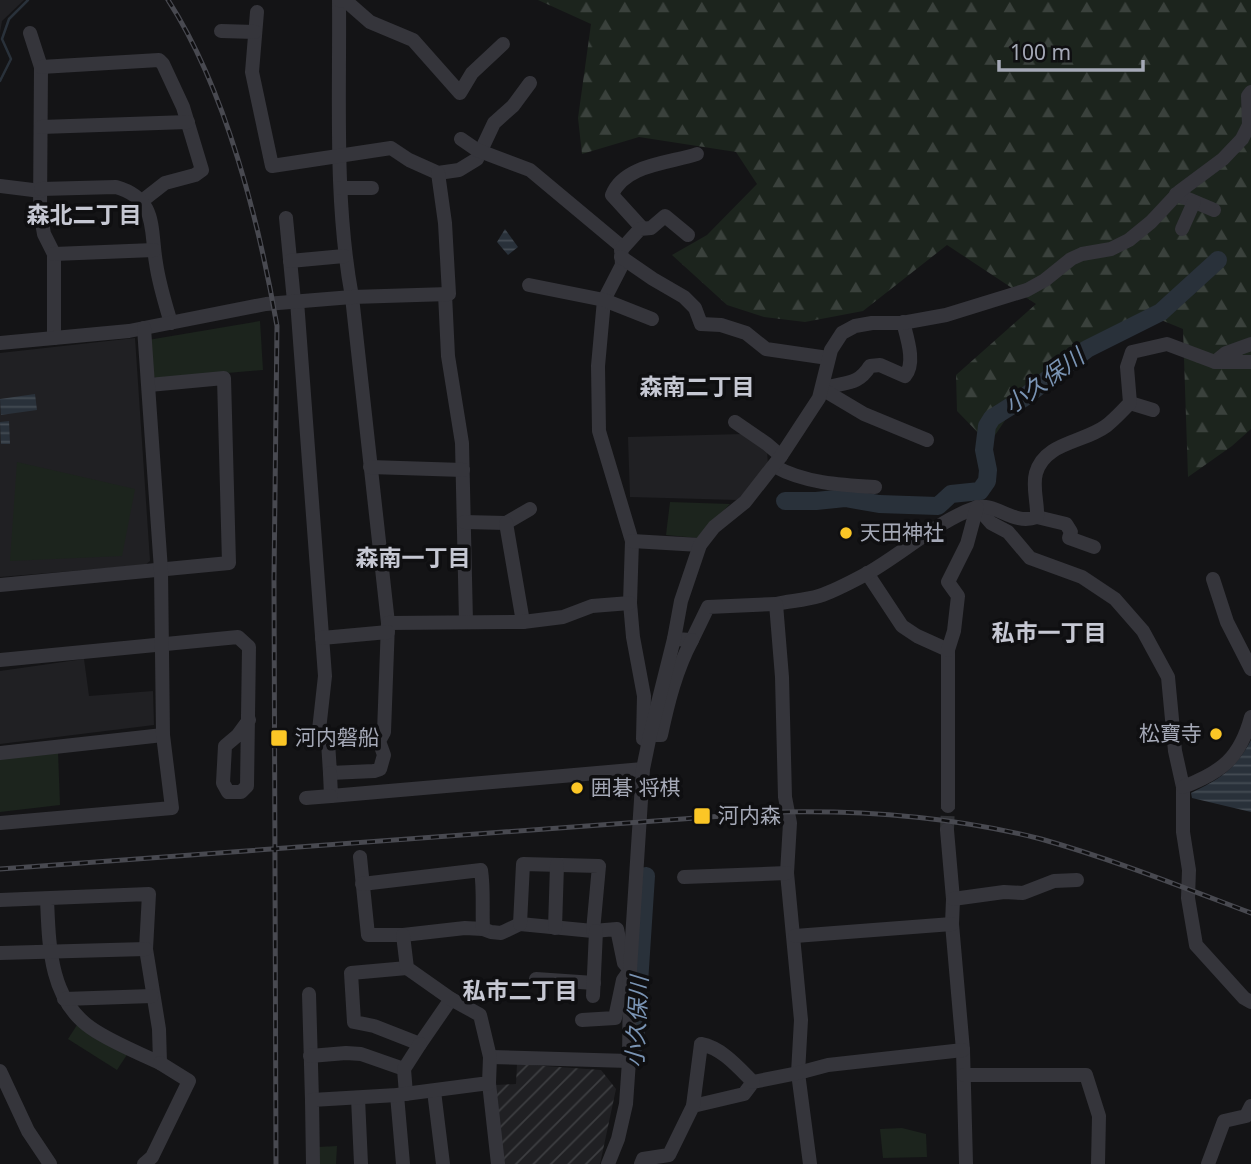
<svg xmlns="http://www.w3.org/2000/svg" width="1251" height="1164" font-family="'Noto Sans','Noto Sans JP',sans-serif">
  <defs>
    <pattern id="industrial-furrows" width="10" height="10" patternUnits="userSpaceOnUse" patternTransform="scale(1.75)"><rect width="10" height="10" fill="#202023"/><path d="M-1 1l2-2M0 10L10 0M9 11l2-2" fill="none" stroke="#3d3e41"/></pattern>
    <pattern id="forest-firs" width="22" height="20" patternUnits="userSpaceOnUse" patternTransform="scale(1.75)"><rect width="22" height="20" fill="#1c241d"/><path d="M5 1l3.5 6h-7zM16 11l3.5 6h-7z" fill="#3a413c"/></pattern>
    <pattern id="water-rules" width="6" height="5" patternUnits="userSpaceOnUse" patternTransform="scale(1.75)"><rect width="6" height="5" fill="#29313a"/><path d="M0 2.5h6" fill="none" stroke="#454c54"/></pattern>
  </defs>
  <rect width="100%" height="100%" fill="#141416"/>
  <g fill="#202023">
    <path d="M0 0H24L2 21 0 33Z"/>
    <path d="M135 338 150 561 145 565 0 577V353Z"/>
    <path d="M743 434 767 451 768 465 738 500 630 497 628 437Z"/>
    <path d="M84 659 89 696 153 691 154 725 0 744V671Z"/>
  </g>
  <path fill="url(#industrial-furrows)" d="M517 1064 601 1070 616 1089 600 1164H503L496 1085 516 1084Z"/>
  <path fill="url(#forest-firs)" d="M538 0H1251V429L1232 446 1188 477 1183 329 1144 313 1049 388 1008 416 989 444 957 411 956 375 1036 304 947 245 863 311 805 322 764 317 727 305 672 255 707 235 757 184 736 152 639 137 582 154 578 118 591 24Z"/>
  <g fill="#1c241d">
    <path d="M260 321 263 370 158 379 151 375 148 340Z"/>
    <path d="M17 462 135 489 122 556 10 561Z"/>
    <path d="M670 502 730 504 697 538 666 535Z"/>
    <path d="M58 751 60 805 0 812V757Z"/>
    <path d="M77 1025 128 1053 117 1070 68 1039Z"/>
    <path d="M902 1128 926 1134 927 1157 883 1158 880 1129Z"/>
    <path d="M337 1146 336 1164H318V1147Z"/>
  </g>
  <g fill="url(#water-rules)">
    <path d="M505 229 518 247 508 255 497 242Z"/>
    <path d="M35 394 37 410 1 415 0 399Z"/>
    <path d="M9 421 10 444H1L0 422Z"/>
    <path d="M1251 740V812L1192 798 1191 793C1221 778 1235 770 1251 740Z"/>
  </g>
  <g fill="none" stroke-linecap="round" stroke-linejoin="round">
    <path stroke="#29313a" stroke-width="2.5" d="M0 81 11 59 2 39 9 19 28 0"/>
    <g stroke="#29313a" stroke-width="18">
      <path d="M785 501H816L845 498 879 504 938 506 951 494 980 491 987 481 988 470 984 450 987 426 992 418 1022 399 1087 349 1161 312 1218 260"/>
      <path d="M635 1045 646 876"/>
    </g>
    <path stroke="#313236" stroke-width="14" stroke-dasharray="14 7" stroke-linecap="butt" d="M947 830 948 806"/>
    <g stroke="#35353b" stroke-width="14">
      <path d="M339 0C340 98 334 200 352 297L388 623 384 732 379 741 384 755 380 769 374 771 330 773 328 742 354 739 379 741"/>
      <path d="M339 0 346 1 370 22 413 40 460 93 472 73 503 44"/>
      <path d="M257 12 252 72 272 166 391 148 409 160 438 173 459 170 477 159 494 123 513 106 530 83"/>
      <path d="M221 31 255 32"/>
      <path d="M30 33 41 67 40 211 44 234 54 254V338"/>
      <path d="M41 67 159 60 163 64 183 107 202 170 195 175 165 183 142 201"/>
      <path d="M41 127 188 122"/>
      <path d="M461 139 477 150 530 170 621 246 622 265 604 300 598 366 599 431 632 541 630 603 633 637 644 696 643 739"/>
      <path d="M0 186 41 191"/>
      <path d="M341 188H372"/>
      <path d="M41 189 116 187C158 199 150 229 156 263 159 284 165 303 171 323"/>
      <path d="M1176 194 1214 210"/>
      <path d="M286 218 294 301"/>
      <path d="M642 228 612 195C624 164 671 163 697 154"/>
      <path d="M1182 229 1194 202"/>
      <path d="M621 250 640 229 651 228 665 216 688 235"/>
      <path d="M54 254 154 250"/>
      <path d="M621 257 653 279 684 297 695 308 701 324 721 325 746 333 766 349 828 358"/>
      <path d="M290 261 344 256"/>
      <path d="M529 285 604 300 652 319"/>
      <path d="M445 294 448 356 462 443 466 622"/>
      <path d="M297 301 325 676 319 730 328 742"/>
      <path d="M0 343 129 331 266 304 352 297 449 294 445 223 438 173"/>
      <path d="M1215 362 1226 353 1251 344"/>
      <path d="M822 389C844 381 857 387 870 366L880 365 905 376C916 363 907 338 903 322"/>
      <path d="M822 389 864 414 927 440"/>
      <path d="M1130 403 1153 410"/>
      <path d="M735 422 767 444 781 456"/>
      <path d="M774 466C804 483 840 485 875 487"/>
      <path d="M370 467 463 470"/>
      <path d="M977 507 991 523 1008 532 1030 558 1082 577 1115 599 1143 631 1168 677 1175 751 1183 787V832L1189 870 1188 898 1196 945 1244 998 1251 1002"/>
      <path d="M1037 517 1066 524 1071 532 1069 538 1094 547"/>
      <path d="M464 522 506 523 530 509"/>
      <path d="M506 523 523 622"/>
      <path d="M632 541 700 545"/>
      <path d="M867 573 902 626 917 636 948 650V806"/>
      <path d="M1213 579 1227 622 1251 669"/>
      <path d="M0 585 229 563 224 378 149 385"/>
      <path d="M776 604C790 601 806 600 819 596 835 591 853 581 868 573 900 555 941 519 975 508 996 501 1012 526 1037 517 1038 503 1032 487 1036 473 1045 442 1083 443 1106 426 1114 420 1122 411 1130 403L1127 367 1132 352 1167 344 1215 362H1251"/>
      <path d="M388 623 523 622 563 617 592 606 630 603"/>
      <path d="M322 638 388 632"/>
      <path d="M674 639 692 640 708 607 776 604 782 677 785 797 790 823 787 873 801 1020 798 1073 810 1164"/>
      <path d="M948 650 954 631 958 596 948 582 967 544 977 507"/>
      <path d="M0 660 238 637 249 647 247 786 241 792H228L223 783 225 746 238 735 249 720"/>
      <path d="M650 735H661C668 702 676 670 692 640"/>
      <path d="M0 753 163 735"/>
      <path d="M330 773 331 796 643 769"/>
      <path d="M1183 787C1222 772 1240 758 1251 717"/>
      <path d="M306 798 331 796"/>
      <path d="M0 823 172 808 163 735 161 570 144 328"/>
      <path d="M947 830 953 899 952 924 963 1050 966 1164"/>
      <path d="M360 857 368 935H403L465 928 483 929 491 932 501 933 520 924 593 931 617 929 624 963 630 970 623 980 615 1018 582 1020"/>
      <path d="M684 877 787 873"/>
      <path d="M362 884 481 870C484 890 482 909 483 929"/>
      <path d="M953 899 1004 892 1023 893 1054 881 1077 880"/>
      <path d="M0 900 149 894 146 949 159 1029 160 1063C137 1052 111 1042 91 1028 49 999 49 944 47 899"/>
      <path d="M520 924 523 864 599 866 593 931"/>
      <path d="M555 928 557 865"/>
      <path d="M795 936 952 924"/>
      <path d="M0 953 146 949"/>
      <path d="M407 968 351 973 354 1022 374 1026 420 1044 451 999"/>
      <path d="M536 979 594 983"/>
      <path d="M309 994 312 1100"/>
      <path d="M593 996 596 931"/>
      <path d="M64 999 152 996"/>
      <path d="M310 1056 346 1053 361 1054 404 1069"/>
      <path d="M490 1057 629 1061"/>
      <path d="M0 1071 28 1131 50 1164"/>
      <path d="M964 1075H1086L1099 1116 1098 1164"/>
      <path d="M489 1083 498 1164"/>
      <path d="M434 1091 443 1164"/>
      <path d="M406 1094 404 1069 420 1044"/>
      <path d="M397 1095 403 1164"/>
      <path d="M358 1098 361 1164"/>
      <path d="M693 1106 744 1094 753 1082 798 1073 828 1065 963 1050"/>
      <path d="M144 1164 152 1157 189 1081 160 1063"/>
      <path d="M313 1164 312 1100 397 1095 489 1083 490 1057 480 1015 451 999 407 968 403 935"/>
      <path d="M608 1164 618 1139 626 1104 629 1061 630 970 643 769 650 735 674 639 681 601 700 545 714 527 745 502 781 456 819 398 831 350 842 333 855 326 872 323H902L946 315 1027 290 1045 280 1071 259 1082 254 1111 249 1129 240 1151 222 1180 191 1223 159 1242 139 1249 125 1248 96 1251 92"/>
      <path d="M641 1164 643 1159 669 1155 693 1106 701 1044C722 1048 738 1067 753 1082"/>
      <path d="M1208 1164 1224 1121 1246 1116 1251 1106"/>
    </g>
    <g stroke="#484950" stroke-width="5">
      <g id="rail">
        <path d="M168 0C226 90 259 222 277 326L274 578 276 1164"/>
        <path d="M0 869 777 812C865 810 955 817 1041 839 1112 859 1182 887 1251 913"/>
      </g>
    </g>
    <use href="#rail" stroke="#0f0f11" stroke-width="2.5" stroke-dasharray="8" stroke-linecap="butt"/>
  </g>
  <g fill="#fbc626" stroke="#0f0f11" stroke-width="2.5">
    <circle cx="846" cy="533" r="7"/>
    <circle cx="1216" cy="734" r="7"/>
    <rect x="270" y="729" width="18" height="18" rx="3.5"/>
    <circle cx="577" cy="788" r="7"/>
    <rect x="693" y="807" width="18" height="18" rx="3.5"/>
  </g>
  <g text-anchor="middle" stroke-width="7" stroke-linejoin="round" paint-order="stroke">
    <g font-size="21" fill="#a5a9b7" stroke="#0f0f11" text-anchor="start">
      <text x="860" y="540">天田神社</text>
      <text x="1202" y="741" text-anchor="end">松寶寺</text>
      <text x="295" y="745">河内磐船</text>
      <text x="591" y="795">囲碁 将棋</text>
      <text x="718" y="823">河内森</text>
    </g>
    <g font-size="23" font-weight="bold" fill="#c6c8d3" stroke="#0f0f11">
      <text x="84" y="223">森北二丁目</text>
      <text x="697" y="395">森南二丁目</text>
      <text x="413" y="566">森南一丁目</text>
      <text x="1049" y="641">私市一丁目</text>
      <text x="520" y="999">私市二丁目</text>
    </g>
    <g font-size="23" font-style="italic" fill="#7a94b4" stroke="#0f0f11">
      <text transform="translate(1044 381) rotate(-36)" y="8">小久保川</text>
      <text transform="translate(637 1022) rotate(-87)" y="8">小久保川</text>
    </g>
  </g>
  <path d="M999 60v10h144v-10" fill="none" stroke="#a5a9b7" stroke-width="3.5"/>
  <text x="1010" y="60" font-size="21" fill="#a5a9b7" stroke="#0f0f11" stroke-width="5" paint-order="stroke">100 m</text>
</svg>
